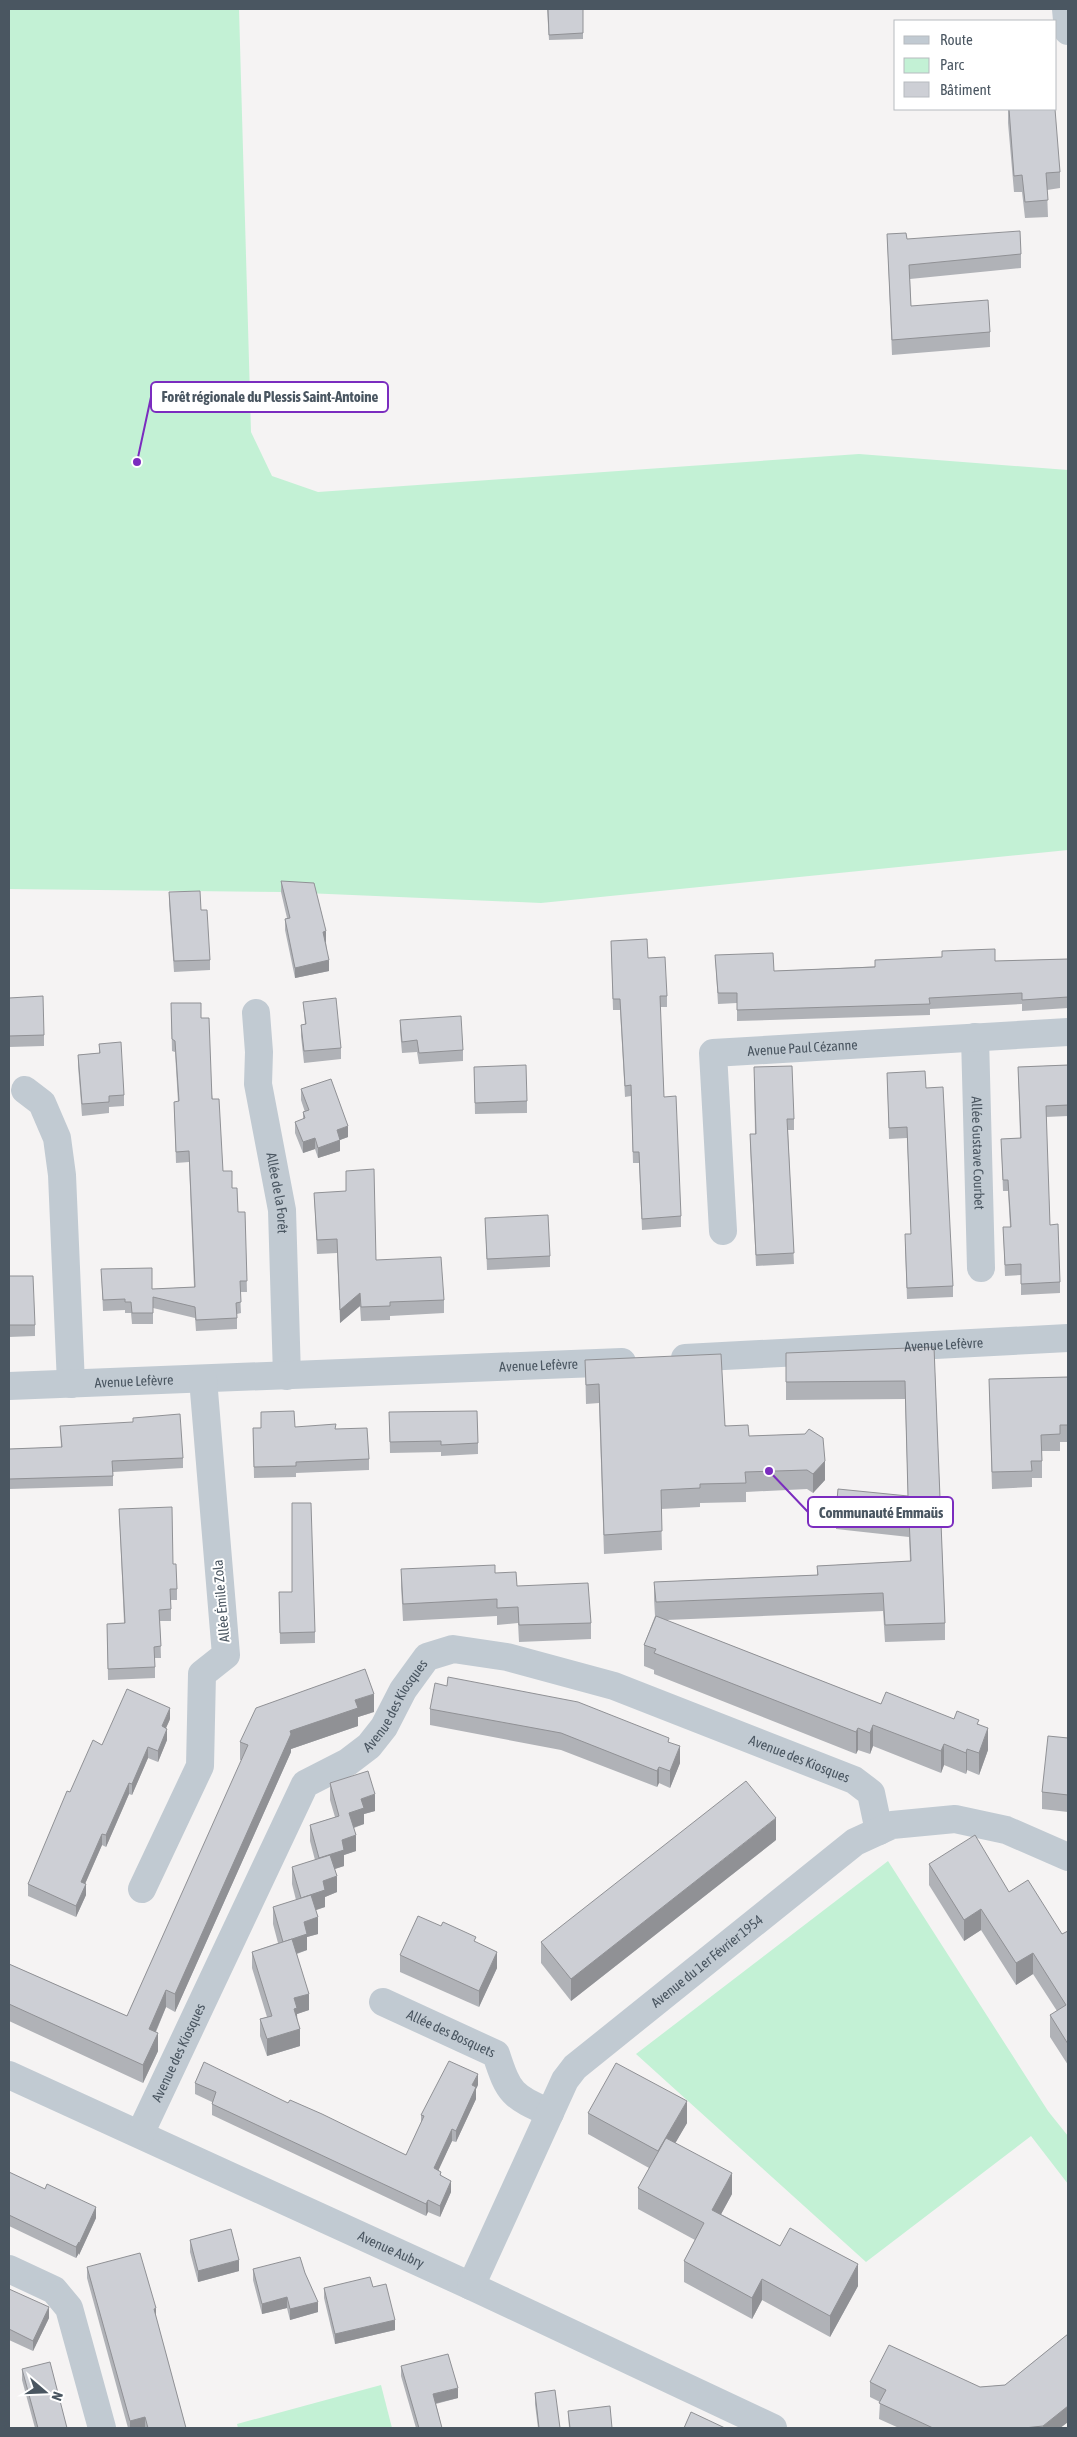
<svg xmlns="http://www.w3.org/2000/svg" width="1077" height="2437" font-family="'Asap Condensed',sans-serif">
  <rect width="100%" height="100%" fill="#f5f3f3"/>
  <g fill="#c3f1d5">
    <path d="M9 9H239L251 432 272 476 318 492 859 454 1068 470V850L541 903 282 892 9 889Z"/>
    <path d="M888 1861 1048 2111 1068 2136V2184L1031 2136 866 2262 636 2054Z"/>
    <path d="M381 2385 392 2428H238L237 2424Z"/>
  </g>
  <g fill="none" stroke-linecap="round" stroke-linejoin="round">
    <g stroke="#c1cad2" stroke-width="28">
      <path d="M1066 9 1068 31"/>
      <path id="s1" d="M256 1013 259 1052 258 1084 282 1210 287 1376"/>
      <path id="s2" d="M975 1037 981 1268"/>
      <path d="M25 1090 42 1103 57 1138 62 1175 71 1384"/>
      <path id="s3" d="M723 1231 713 1053 1068 1032"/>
      <path id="s4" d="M685 1358 1068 1338"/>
      <path id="s5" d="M9 1386 622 1362"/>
      <path d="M142 1889 200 1766 202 1674 226 1655 203 1379"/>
      <path id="s6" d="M383 2002 496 2054C509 2094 512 2096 550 2113"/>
      <path id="s7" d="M9 2075 471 2286 773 2428"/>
      <path id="s8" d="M140 2134 305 1784 348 1762 369 1746 384 1727 403 1690 427 1657 453 1649 507 1657 614 1686 854 1780 871 1793 879 1831"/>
      <path d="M9 2269 54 2290 69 2308 102 2428"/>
      <path id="s9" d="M471 2286 565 2080 575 2067 855 1842 892 1825 955 1819 1006 1830 1068 1857"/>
    </g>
  </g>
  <g fill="#b0b2b7">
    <path d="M547 9H583V39L549 40Z"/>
    <path d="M1008 109 1060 172V188L1047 190 1048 217 1025 218 1022 192H1014L1008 123Z"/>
    <path d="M887 234 907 239 1021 254V268L910 279 911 306 990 332V347L892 355Z"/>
    <path d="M1067 258H1068V290L1067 277Z"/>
    <path d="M281 881 326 942 329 971 295 978 285 930V919L287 918 281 892Z"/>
    <path d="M169 892 201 910 210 960V970L174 972 169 903Z"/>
    <path d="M611 941 648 958 667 996V1007H660L664 1097 681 1216V1227L642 1230 639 1163H633L631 1096 625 1097 620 1010H613Z"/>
    <path d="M715 955 774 971 995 961 1068 959V1008L1022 1011V1004L930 1009V1015L737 1021V1003L718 1004Z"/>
    <path d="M9 998 44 1035V1046L9 1047Z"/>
    <path d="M303 1002 341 1048V1059L304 1063 301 1036V1025L305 1024Z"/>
    <path d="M171 1003 201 1018 223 1171 232 1188 238 1212H245L247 1292H240L241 1313 237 1314V1329L196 1331 195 1318 153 1308V1324H132L131 1313H125V1310L103 1311 101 1269 152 1289 194 1287 189 1162 176 1163 174 1102H178L175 1052 172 1051Z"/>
    <path d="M400 1020 463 1050V1061L419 1064 417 1052 402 1053 400 1031Z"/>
    <path d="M99 1044 124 1095V1106L109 1107V1113L82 1116 78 1066V1055L99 1053Z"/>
    <path d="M1068 1065V1116L1046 1117 1050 1225 1060 1282V1293L1021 1295V1275L1005 1276 1003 1227H1010L1008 1191H1003L1001 1139 1020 1138 1018 1067Z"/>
    <path d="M474 1067 527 1101V1113L475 1114Z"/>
    <path d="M887 1073 926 1088 953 1286V1297L907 1299 905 1245 911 1234 907 1138 889 1139Z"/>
    <path d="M754 1077 794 1119V1130H788L794 1264 756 1266 750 1145V1134H755Z"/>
    <path d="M301 1089 348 1137 340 1140V1151L318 1158 315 1149 303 1153 295 1133V1122L303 1119V1112H305L301 1100Z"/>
    <path d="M314 1193 376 1260 444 1300V1313L390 1316V1320L361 1321 360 1306 340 1323 337 1253 317 1254Z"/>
    <path d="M485 1218 550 1256V1267L487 1270Z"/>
    <path d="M9 1276 35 1325V1336L9 1337Z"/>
    <path d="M934 1347 945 1623V1640L885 1642 883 1611 666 1620 881 1704 979 1724 988 1750 979 1775 967 1770 966 1774 944 1765 941 1773 873 1746 870 1754 858 1750 856 1754 654 1674V1670L644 1666V1645L655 1616 654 1599V1582L817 1575V1566L910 1561 909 1537 836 1529V1511L908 1496 905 1399 786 1400V1353Z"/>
    <path d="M585 1360 749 1436 805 1434 825 1480 813 1493 807 1489 746 1492V1502L700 1503V1507L661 1509 662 1550 604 1554 599 1403 586 1404Z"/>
    <path d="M1068 1377V1442H1060V1451H1042V1478H1032V1487L992 1489 989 1379Z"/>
    <path d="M389 1412 478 1443V1454L441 1456V1452L390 1453Z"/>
    <path d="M60 1426 183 1458V1468L113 1472V1486L9 1489V1449L61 1447Z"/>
    <path d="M295 1427 335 1429 369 1459V1470L296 1473V1477L254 1478 253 1428Z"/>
    <path d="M119 1509 173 1564 177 1589V1600H171V1621H160L161 1658H155V1678L108 1680 107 1624 124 1623Z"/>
    <path d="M401 1569 495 1573 517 1586 591 1623V1639L519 1642 518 1623 497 1625V1616L403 1621 401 1586Z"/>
    <path d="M279 1592 315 1632V1643L280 1644Z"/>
    <path d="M430 1709 669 1742 680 1763 670 1788 659 1783 657 1787 561 1750 430 1725Z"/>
    <path d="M374 1712 358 1717V1726L291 1749V1752L175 2012 166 2007 156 2032 158 2051 143 2083 9 2021V1964L127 2016 242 1760H240V1742Z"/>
    <path d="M170 1719 166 1728 167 1740 158 1762 148 1758 132 1795 129 1794 106 1847 102 1845 85 1884 86 1895 76 1917 28 1896V1884L70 1792Z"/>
    <path d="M1068 1738V1812L1042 1809V1792Z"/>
    <path d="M330 1783 375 1811 364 1814V1824L354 1828 356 1851 344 1855V1866L335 1869 337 1892 325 1897V1907L316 1910 318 1934 307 1937V1950L297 1954 309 2010 297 2014 300 2046 267 2056 260 2036V2019L267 2017 252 1968V1952L278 1943 273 1924V1907L296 1900 292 1884V1867L315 1860 310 1841V1825L335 1817 330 1800Z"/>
    <path d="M776 1840 571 2001 541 1963V1942Z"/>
    <path d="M929 1864 1009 1892 1062 1934 1068 1931V2065L1050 2037V2015L1057 2011 1033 1974 1016 1985 981 1930 964 1941 929 1885Z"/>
    <path d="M400 1955 497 1968 479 2007 400 1972Z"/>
    <path d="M195 2083 288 2103 406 2155 421 2123V2115L478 2085 476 2089V2099L456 2142 452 2141 438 2170 451 2192 440 2217 428 2212 426 2216 212 2115V2102L195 2094Z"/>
    <path d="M588 2113 687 2123 675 2143 732 2194 721 2214 780 2246 858 2286 830 2337 762 2300 752 2319 684 2282V2261L695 2240 638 2209V2188L649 2168 588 2134Z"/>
    <path d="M9 2172 96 2218 79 2255V2253L76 2258 9 2226Z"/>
    <path d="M190 2240 239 2271 198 2282 190 2252Z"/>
    <path d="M87 2267 156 2319 186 2428H128L87 2278Z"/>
    <path d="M253 2269 305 2273 318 2312 290 2320 287 2308 262 2314 253 2280Z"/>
    <path d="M373 2287 395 2330 335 2344 324 2298V2288Z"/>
    <path d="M9 2289 49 2318 33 2351 9 2340Z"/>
    <path d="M1068 2334V2422L1060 2428H899L879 2419 880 2402 870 2397V2382L980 2387 1005 2385Z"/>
    <path d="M401 2366 458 2398 436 2404 442 2428H416L401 2376Z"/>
    <path d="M22 2369 67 2428H35L22 2380Z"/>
    <path d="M535 2393 560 2428H538L535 2404Z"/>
    <path d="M568 2411 612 2428H569Z"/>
  </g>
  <g fill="#909195">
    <path d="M326 931V942L323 943V932Z"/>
    <path d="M329 960V971L295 978V968Z"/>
    <path d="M348 1126V1137L337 1141V1130Z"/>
    <path d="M315 1138V1149L303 1153V1142Z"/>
    <path d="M340 1140V1151L318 1158V1148Z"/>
    <path d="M360 1293V1306L340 1323V1310Z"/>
    <path d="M825 1461V1480L813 1493V1474Z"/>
    <path d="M374 1694V1712L358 1717V1726L291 1749V1752L175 2012V1994L290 1731 355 1700Z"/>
    <path d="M170 1708V1719L162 1737V1726Z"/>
    <path d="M873 1725V1746L870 1754V1733Z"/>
    <path d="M858 1728V1750L856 1754V1732Z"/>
    <path d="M988 1728V1750L979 1775V1753Z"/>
    <path d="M167 1729V1740L158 1762V1751Z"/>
    <path d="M944 1744V1765L941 1773V1751Z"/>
    <path d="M680 1746V1763L670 1788V1771Z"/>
    <path d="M148 1747V1758L132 1795V1784Z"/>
    <path d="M967 1749V1770L966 1774V1753Z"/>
    <path d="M659 1767V1783L657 1787V1771Z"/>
    <path d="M129 1783V1794L106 1847V1835Z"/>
    <path d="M375 1794V1811L364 1814V1824L349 1829V1813L361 1799Z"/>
    <path d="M776 1818V1840L571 2001V1979Z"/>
    <path d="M102 1834V1845L81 1893V1882Z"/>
    <path d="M356 1835V1851L344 1855V1866L319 1874V1858L342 1840Z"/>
    <path d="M337 1876V1892L325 1897V1907L301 1915V1898L323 1881Z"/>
    <path d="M86 1884V1895L76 1917V1906Z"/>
    <path d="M981 1909V1930L964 1941V1920Z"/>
    <path d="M318 1917V1934L307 1937V1950L283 1958V1942L304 1922Z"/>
    <path d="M497 1952V1968L479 2007V1991Z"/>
    <path d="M1033 1953V1974L1016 1985V1963Z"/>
    <path d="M166 1990V2007L149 2047V2029Z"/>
    <path d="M309 1994V2010L297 2014V2024L294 2026V1998Z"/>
    <path d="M300 2029V2046L267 2056V2039Z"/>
    <path d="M158 2033V2051L143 2083V2065Z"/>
    <path d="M478 2074V2085L476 2089V2099L456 2142V2131L472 2085Z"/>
    <path d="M687 2101V2123L658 2173V2151Z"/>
    <path d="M452 2129V2141L434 2180V2168Z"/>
    <path d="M732 2173V2194L712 2231V2210Z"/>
    <path d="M451 2181V2192L440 2217V2206Z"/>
    <path d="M428 2200V2212L426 2216V2204Z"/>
    <path d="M96 2207V2218L79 2255V2244Z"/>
    <path d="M79 2242V2253L76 2258V2247Z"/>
    <path d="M239 2260V2271L198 2282V2271Z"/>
    <path d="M858 2264V2286L830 2337V2316Z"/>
    <path d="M762 2279V2300L752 2319V2298Z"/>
    <path d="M287 2297V2308L262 2314V2304Z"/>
    <path d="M318 2302V2312L290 2320V2309Z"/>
    <path d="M49 2307V2318L33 2351V2341Z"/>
    <path d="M156 2308V2320L154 2309Z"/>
    <path d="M395 2320V2330L335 2344V2334Z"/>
    <path d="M458 2388V2398L433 2404V2394Z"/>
    <path d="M1068 2406V2422L1060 2428H1043V2426Z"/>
    <path d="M145 2417V2428H130V2421Z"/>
  </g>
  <g fill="#cdcfd5" stroke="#909195">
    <path d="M548 9H583V33L549 35Z"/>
    <path d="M1009 109H1055L1060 172 1046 173 1048 200 1025 202 1022 175 1014 176Z"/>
    <path d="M1020 231 1021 254 909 265 911 306 988 300 990 332 892 340 887 234 906 233 907 239Z"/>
    <path d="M281 881 314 883 326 931 323 932 329 960 295 968 285 919 290 918Z"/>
    <path d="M200 891 201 910H207L210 960 174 961 169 892Z"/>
    <path d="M647 939 648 958 665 957 667 996H660L664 1097 676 1096 681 1216 642 1219 639 1152H633L631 1085 625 1086 620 999H613L611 941Z"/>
    <path d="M995 949V961L1068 959V997L1022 1000V993L929 998 930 1004 737 1010V993H718L715 955 773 953 774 971 875 967V960L942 957V951Z"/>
    <path d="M43 996 44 1035 9 1036V998Z"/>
    <path d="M336 998 341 1048 304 1051 301 1025 306 1024 303 1002Z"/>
    <path d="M171 1003H201V1018H209L212 1099H219L223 1171H232V1188H237L238 1212H245L247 1281H240L241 1302 236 1303 237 1318 196 1320 195 1307 153 1297V1313H132L131 1302H125V1299L103 1300 101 1269 152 1268V1289L195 1287 189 1151 176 1152 174 1102 179 1101 175 1041 172 1039Z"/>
    <path d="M461 1016 463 1050 419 1053 417 1040 402 1042 400 1020Z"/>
    <path d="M121 1042 124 1095 109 1096V1102L82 1104 78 1055 100 1053 99 1044Z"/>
    <path d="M526 1065 527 1101 475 1103 474 1067Z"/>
    <path d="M1068 1065V1105L1046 1106 1050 1225 1058 1224 1060 1282 1021 1284V1264L1005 1265 1003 1227H1011L1008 1180H1003L1001 1139 1021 1138 1018 1067Z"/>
    <path d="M792 1066 794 1119H787L794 1253 756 1255 750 1134H756L754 1067Z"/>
    <path d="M925 1071 926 1088 943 1087 953 1286 907 1288 905 1234H911L907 1127 889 1128 887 1073Z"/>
    <path d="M331 1079 348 1126 337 1130 340 1140 318 1148 315 1138 303 1142 295 1122 305 1118 303 1112 309 1110 301 1089Z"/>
    <path d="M374 1169 376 1260 441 1257 444 1300 390 1302V1306L361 1307 360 1293 340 1310 337 1239 317 1240 314 1193 346 1191V1171Z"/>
    <path d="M548 1215 550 1256 487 1259 485 1218Z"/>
    <path d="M9 1276H33L35 1325H9Z"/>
    <path d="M934 1347 945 1623 885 1625 883 1593 656 1602 654 1582 818 1575 817 1566 911 1561 909 1519 836 1511 838 1489 908 1496 905 1381 786 1382V1353Z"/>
    <path d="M721 1354 725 1426 748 1425 749 1436 805 1434 809 1429 823 1438 825 1461 813 1474 807 1470 745 1472 746 1483 700 1484V1488L661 1490 662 1531 604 1535 599 1384 586 1385 585 1360Z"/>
    <path d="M1068 1377V1425H1060V1434L1041 1435 1042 1461H1031L1032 1471 992 1472 989 1379Z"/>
    <path d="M294 1411 295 1427 336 1424 335 1429 367 1428 369 1459 296 1462V1466L254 1467 253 1428H261V1412Z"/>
    <path d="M477 1411 478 1443 441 1445V1441L390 1442 389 1412Z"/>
    <path d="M180 1414 183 1458 112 1461 113 1476 9 1479V1449L62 1447 60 1426 133 1422V1418Z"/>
    <path d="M292 1503H311L315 1632 280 1633 279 1592H292Z"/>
    <path d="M172 1507 173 1564H176L177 1589H170L171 1609 159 1610 161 1646 154 1647 155 1667 108 1669 107 1624 125 1623 119 1509Z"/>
    <path d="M495 1565V1573L516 1572 517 1586 588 1583 591 1623 519 1625 518 1607 497 1608V1599L403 1604 401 1569Z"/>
    <path d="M656 1616 881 1704 886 1692 954 1719 957 1711 979 1720 977 1724 988 1728 979 1753 967 1749 966 1753 944 1744 941 1751 873 1725 870 1733 858 1728 856 1732 654 1653 656 1649 644 1645Z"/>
    <path d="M365 1669 374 1694 355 1700 358 1708 290 1731 291 1734 175 1994 166 1990 149 2029 158 2033 143 2065 9 2004V1964L127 2016 248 1745 240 1742 256 1708Z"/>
    <path d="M448 1677 578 1702 669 1738 668 1742 680 1746 670 1771 659 1767 657 1771 561 1733 430 1709 435 1683 447 1686Z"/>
    <path d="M127 1689 170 1708 162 1726 167 1729 158 1751 148 1747 132 1784 129 1783 106 1835 102 1834 81 1882 86 1884 76 1906 28 1884 67 1791 70 1792 93 1740 102 1745Z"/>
    <path d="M1048 1736 1068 1738V1795L1042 1792Z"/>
    <path d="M368 1771 375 1794 361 1799 364 1808 349 1813 356 1835 342 1840 344 1850 319 1858 310 1825 339 1816 330 1783Z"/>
    <path d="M746 1781 776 1818 571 1979 541 1942Z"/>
    <path d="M975 1835 1009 1892 1028 1880 1062 1934 1068 1931V2044L1050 2015 1066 2005 1033 1953 1016 1963 981 1909 964 1920 929 1864Z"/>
    <path d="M330 1855 337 1876 323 1881 325 1890 301 1898 292 1867Z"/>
    <path d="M311 1895 318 1917 304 1922 307 1934 283 1942 273 1907Z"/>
    <path d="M418 1916 441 1926 443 1922 476 1937 474 1941 497 1952 479 1991 400 1955Z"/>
    <path d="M292 1939 309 1994 294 1998 297 2008 294 2009 300 2029 267 2039 260 2019 272 2016 252 1952Z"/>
    <path d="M449 2061 478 2074 472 2085 476 2087 456 2131 452 2129 434 2168 441 2172 440 2175 451 2181 440 2206 428 2200 426 2204 212 2104 216 2092 195 2083 204 2062 288 2103 290 2100 322 2114 406 2155 424 2116 421 2115Z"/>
    <path d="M616 2063 687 2101 658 2151 588 2113Z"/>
    <path d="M666 2138 732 2173 712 2210 780 2246 790 2228 858 2264 830 2316 762 2279 752 2298 684 2261 704 2223 638 2188Z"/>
    <path d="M9 2172 45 2189 47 2184 96 2207 79 2244V2242L76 2247 9 2215Z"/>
    <path d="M231 2229 239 2260 198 2271 190 2240Z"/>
    <path d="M140 2253 156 2308 154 2309 186 2428H148L145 2417 130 2421 87 2267Z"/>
    <path d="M300 2257 305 2273 318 2302 290 2309 287 2297 262 2304 253 2269Z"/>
    <path d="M370 2277 373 2287 386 2284 395 2320 335 2334 324 2288Z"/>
    <path d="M9 2289 49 2307 33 2341 9 2329Z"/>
    <path d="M1068 2334V2406L1043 2426 1024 2428H933L879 2403 886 2390 870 2382 889 2345 980 2387 1005 2385Z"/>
    <path d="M448 2354 458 2388 433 2394 442 2428H419L401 2366Z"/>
    <path d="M50 2362 67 2428H38L22 2369Z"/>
    <path d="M555 2390 560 2428H539L535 2393Z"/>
    <path d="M610 2406 612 2428H570L568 2411Z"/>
    <path d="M691 2412 725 2428H684Z"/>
  </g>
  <g text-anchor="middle" stroke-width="4" stroke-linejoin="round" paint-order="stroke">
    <g font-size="14" fill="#4a5661" stroke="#fff">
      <text dy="5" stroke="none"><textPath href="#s3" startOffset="268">Avenue Paul Cézanne</textPath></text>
      <text dy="5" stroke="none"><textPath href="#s2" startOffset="116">Allée Gustave Courbet</textPath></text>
      <text dy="5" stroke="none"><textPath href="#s1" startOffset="182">Allée de la Forêt</textPath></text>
      <text dy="5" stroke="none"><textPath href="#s4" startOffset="259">Avenue Lefèvre</textPath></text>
      <text dy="5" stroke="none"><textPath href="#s5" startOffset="530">Avenue Lefèvre</textPath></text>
      <text dy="5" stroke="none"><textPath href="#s5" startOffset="125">Avenue Lefèvre</textPath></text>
      <text transform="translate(221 1601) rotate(-95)" y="5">Allée Émile Zola</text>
      <text dy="5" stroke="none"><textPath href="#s8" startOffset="510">Avenue des Kiosques</textPath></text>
      <text dy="5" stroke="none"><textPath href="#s8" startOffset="960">Avenue des Kiosques</textPath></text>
      <text dy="5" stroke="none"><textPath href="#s9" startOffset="412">Avenue du 1er Février 1954</textPath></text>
      <text dy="5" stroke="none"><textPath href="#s6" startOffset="75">Allée des Bosquets</textPath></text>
      <text dy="5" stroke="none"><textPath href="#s8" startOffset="90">Avenue des Kiosques</textPath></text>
      <text dy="5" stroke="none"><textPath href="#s7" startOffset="420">Avenue Aubry</textPath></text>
    </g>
  </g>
  <path fill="none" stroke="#7b2cbf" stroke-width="2" d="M137 462L151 397M769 1471L808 1512"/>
  <g fill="#7b2cbf" stroke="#fff" stroke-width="2">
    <circle cx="137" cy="462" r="5"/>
    <circle cx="769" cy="1471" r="5"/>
  </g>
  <g fill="#fff" stroke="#7b2cbf" stroke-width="2">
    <rect x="151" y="382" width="237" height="30" rx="5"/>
    <rect x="808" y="1497" width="145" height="30" rx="5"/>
  </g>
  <g font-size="15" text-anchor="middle" font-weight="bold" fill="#4a5661">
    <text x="270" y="402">Forêt régionale du Plessis Saint-Antoine</text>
    <text x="881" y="1518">Communauté Emmaüs</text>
  </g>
  <rect width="1077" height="2437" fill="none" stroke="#4a5661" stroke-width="20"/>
  <rect x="894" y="20" width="162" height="90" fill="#ffffff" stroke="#b7bbc0"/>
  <rect x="904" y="36" width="25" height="8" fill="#c1cad2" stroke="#b7bbc0"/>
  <text x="940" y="45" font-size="15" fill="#4a5661">Route</text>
  <rect x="904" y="58" width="25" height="15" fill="#c3f1d5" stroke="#b7bbc0"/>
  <text x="940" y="70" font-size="15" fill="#4a5661">Parc</text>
  <rect x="904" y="82" width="25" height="15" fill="#cdcfd5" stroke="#b7bbc0"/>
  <text x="940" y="95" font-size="15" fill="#4a5661">Bâtiment</text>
  <g transform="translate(45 2392) rotate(109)" stroke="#ffffff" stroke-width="4" paint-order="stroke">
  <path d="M0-4L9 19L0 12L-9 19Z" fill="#4a5661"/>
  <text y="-8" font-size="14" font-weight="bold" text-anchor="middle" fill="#4a5661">N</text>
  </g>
</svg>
